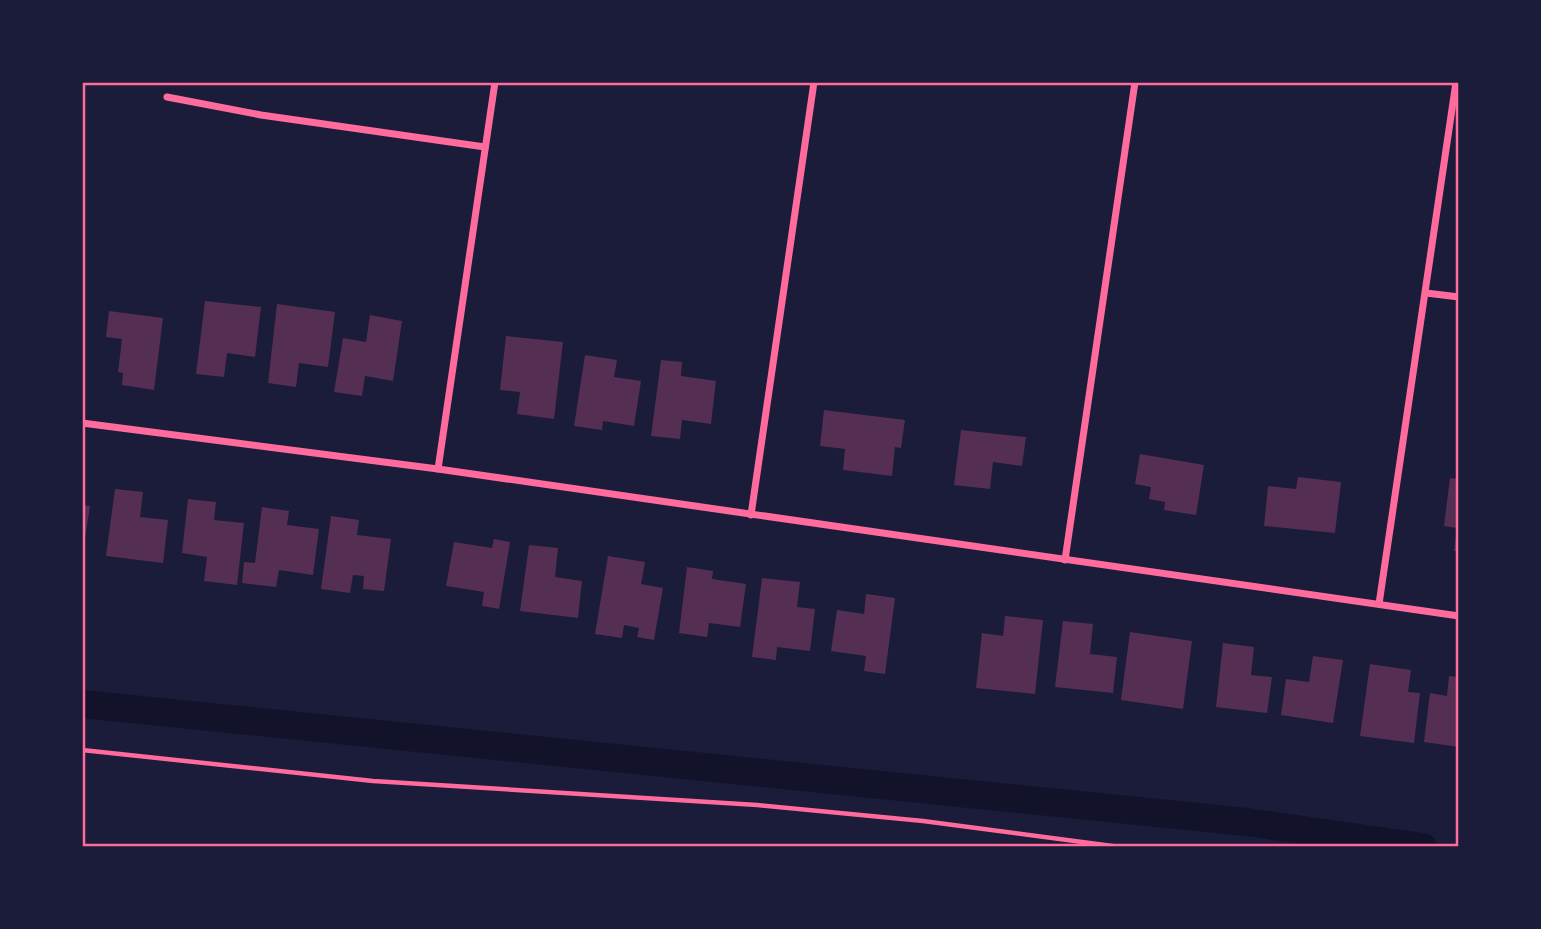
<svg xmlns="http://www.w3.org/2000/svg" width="1541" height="929" font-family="Jost,sans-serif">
  <rect width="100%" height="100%" fill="#1b1b3a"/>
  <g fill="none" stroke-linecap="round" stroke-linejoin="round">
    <path stroke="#12122b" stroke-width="28" d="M82 704 1247 822 1423 847"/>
  </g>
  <g fill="#542f53">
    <path d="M205 301 261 307 255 357 227 353 224 377 196 374Z"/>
    <path d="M277 304 335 312 328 367 299 363 296 387 268 383Z"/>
    <path d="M109 311 163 318 154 390 122 385 123 373 118 372 122 339 106 337Z"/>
    <path d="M370 315 402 321 393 381 365 376 362 396 334 392 343 338 366 342Z"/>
    <path d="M506 336 563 342 554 419 517 414 520 392 500 390Z"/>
    <path d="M585 355 617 360 614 377 641 381 634 426 603 421 602 430 574 426Z"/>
    <path d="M661 360 682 362 681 376 716 381 711 424 682 420 680 439 651 436Z"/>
    <path d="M824 410 905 420 901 448 895 447 892 476 843 470 845 449 820 446Z"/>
    <path d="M961 430 1026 437 1022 466 993 462 990 489 954 485Z"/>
    <path d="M1140 454 1204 465 1196 515 1164 510 1165 502 1149 499 1151 487 1135 484Z"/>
    <path d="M1298 477 1341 482 1335 533 1264 526 1268 486 1296 489Z"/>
    <path d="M1450 478 1459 479V551H1454L1457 528 1444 526Z"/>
    <path d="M115 489 143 492 140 517 168 520 163 563 106 556Z"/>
    <path d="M188 499 216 502 214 520 244 523 237 585 204 581 207 557 182 553Z"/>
    <path d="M82 505 90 506 84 544H82Z"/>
    <path d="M262 507 289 511 287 525 319 529 313 575 279 570 276 587 242 583 244 562 255 563Z"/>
    <path d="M331 516 359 520 357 535 391 539 384 591 363 589 364 576 353 575 350 593 321 589Z"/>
    <path d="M494 539 510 542 499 609 482 606 484 592 446 586 454 542 492 548Z"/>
    <path d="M529 545 558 548 555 577 582 581 578 618 520 611Z"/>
    <path d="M608 556 645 562 641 584 663 588 654 640 637 637 639 628 624 625 622 638 595 634Z"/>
    <path d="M687 567 713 571 712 579 746 584 740 627 709 623 707 637 679 633Z"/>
    <path d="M762 578 800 582 797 607 815 609 810 651 777 647 776 660 752 657Z"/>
    <path d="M866 594 895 598 885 674 864 671 866 656 831 651 837 610 864 614Z"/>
    <path d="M1005 616 1043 620 1035 694 976 688 982 633 1003 636Z"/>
    <path d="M1063 621 1093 624 1090 654 1117 657 1113 693 1055 687Z"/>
    <path d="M1130 632 1192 641 1183 709 1121 700Z"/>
    <path d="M1223 643 1254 647 1251 675 1272 677 1267 713 1216 707Z"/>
    <path d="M1313 656 1343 660 1333 723 1281 715 1286 679 1309 682Z"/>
    <path d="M1370 664 1411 670 1408 692 1420 693 1414 743 1360 736Z"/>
    <path d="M1449 676 1459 677V747L1424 742 1430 693 1447 696Z"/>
  </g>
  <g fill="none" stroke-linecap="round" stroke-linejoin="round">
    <path stroke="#ff6b9d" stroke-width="4.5" d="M82 750 373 781 757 805 923 821 1120 847"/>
    <g stroke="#ff6b9d" stroke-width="7">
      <path d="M167 97 261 115 485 147"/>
      <path d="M1426 293 1459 297"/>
      <path d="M82 423 438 469 1459 616"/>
      <path d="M438 469 495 82"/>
      <path d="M751 515 814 82"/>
      <path d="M1065 560 1135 82"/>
      <path d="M1379 604 1456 82"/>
    </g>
  </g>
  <rect width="1541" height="929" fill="none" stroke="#1b1b3a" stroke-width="168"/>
  <rect x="84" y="84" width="1373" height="761" fill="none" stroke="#ff6b9d" stroke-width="2.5"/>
</svg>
